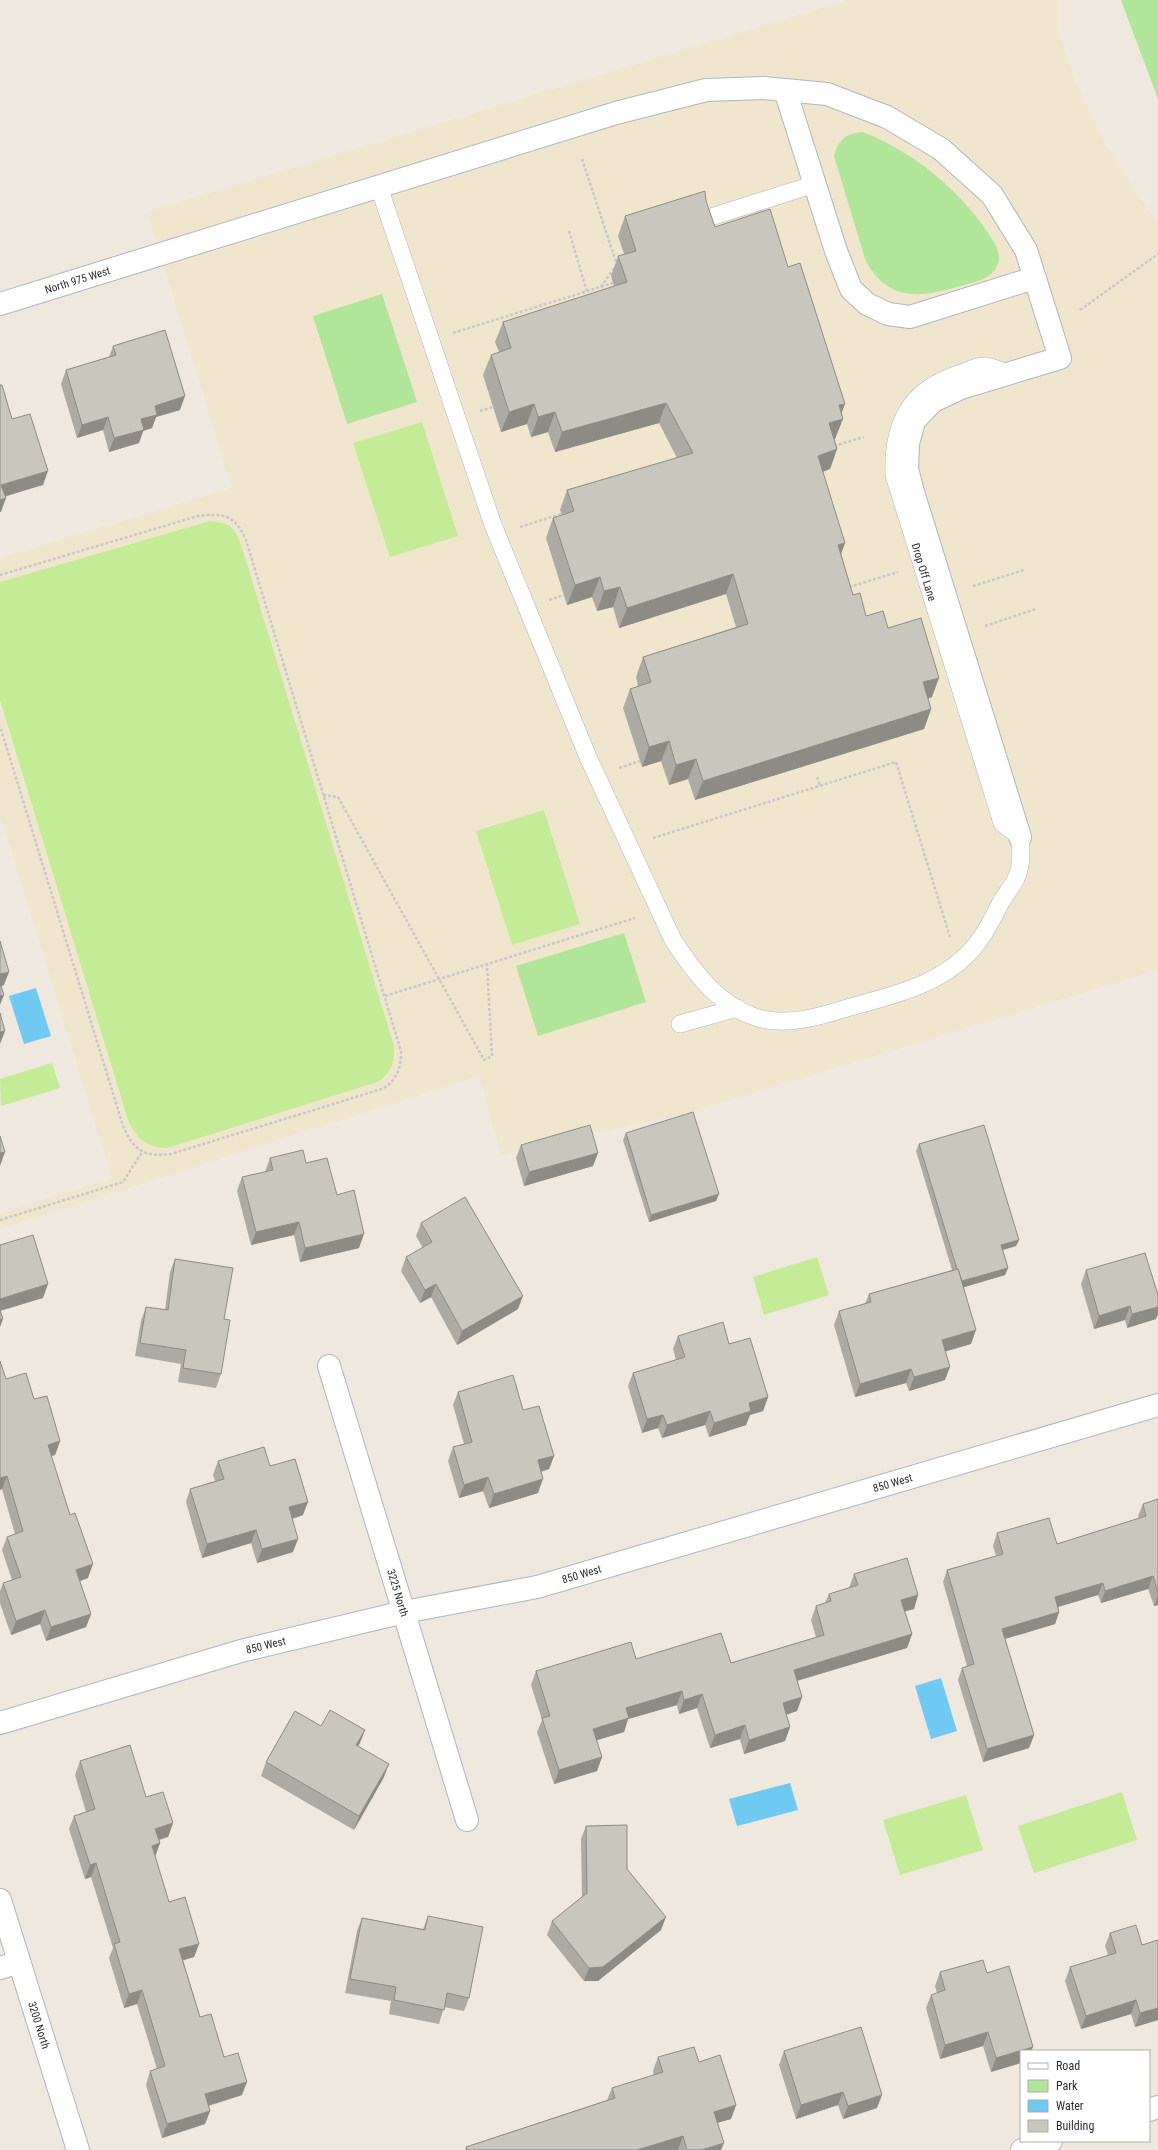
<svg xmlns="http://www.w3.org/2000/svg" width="1158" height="2150" font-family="'Roboto Condensed',sans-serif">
  <rect width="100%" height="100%" fill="#eee8df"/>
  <path fill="#f0e6ce" d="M848 0H1058L1057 28 1072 73 1103 140 1158 225V970L690 1112 501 1155 479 1076 0 1229V1213L112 1179 0 814V558L232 488 147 212Z"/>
  <g fill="#b0e59a">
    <path d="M1121 0H1158V99Z"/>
    <path d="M862 132C911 150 959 189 988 233 994 242 1003 254 997 266 991 279 976 282 964 285 923 297 891 304 866 262L834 156C839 140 844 134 862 132Z"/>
    <path d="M382 294 417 402 347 424 313 316Z"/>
    <path d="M624 933 646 1002 538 1036 516 966Z"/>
  </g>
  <g fill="#c4ec96">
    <path d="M422 422 458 536 390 557 353 443Z"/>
    <path d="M210 521C234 523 236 530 243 551L394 1046C395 1062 391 1073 378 1082L167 1148C146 1147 137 1139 128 1120L0 700V582Z"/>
    <path d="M544 810 580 924 512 945 476 831Z"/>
    <path d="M52 1063 60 1088 1 1106 0 1079Z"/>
    <path d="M817 1257 829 1295 764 1315 753 1277Z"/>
    <path d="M1122 1792 1137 1840 1034 1873 1018 1826Z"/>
    <path d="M966 1795 983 1850 900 1875 883 1820Z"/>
  </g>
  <g fill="#70c9f1">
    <path d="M36 988 51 1036 24 1044 9 996Z"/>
    <path d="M941 1678 957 1731 931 1739 915 1686Z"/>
    <path d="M790 1783 798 1810 737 1826 729 1799Z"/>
  </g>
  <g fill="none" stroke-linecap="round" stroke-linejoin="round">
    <g stroke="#b2b4c0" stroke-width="18">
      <g id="service">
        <path d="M379 187 493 525 588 757 673 940C694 972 718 1005 755 1017 784 1027 819 1017 847 1008 893 995 943 985 975 946 986 933 994 916 1001 902 1006 893 1014 885 1017 876 1022 864 1021 850 1020 837L1002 823 894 475C892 425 909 390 958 374 966 372 977 365 985 366 992 367 1001 371 1008 373"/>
        <path d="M708 218 815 184"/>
        <path d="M680 1024 737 1008"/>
      </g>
    </g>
    <g stroke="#b2b4c0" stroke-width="24">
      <g id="minor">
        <path d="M785 90 836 251 851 289 867 304 888 314 910 317 1034 278"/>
        <path id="s1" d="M0 304 616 113 706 90 764 88 827 94 887 117 941 149 992 195 1026 250 1060 358 961 388 933 401 914 421 908 444 907 469 913 492 1020 837"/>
        <path id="s2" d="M329 1366 467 1820"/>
        <path id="s3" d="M0 1723 241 1651 404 1612 537 1587 1158 1405"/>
        <path id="s4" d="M0 1900 78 2150"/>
        <path d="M0 1968 19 1962"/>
        <path d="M1149 2110 1158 2107"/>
        <path d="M1022 2150 1051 2141"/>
      </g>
    </g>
    <g stroke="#c8c8c8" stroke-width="2.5" stroke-dasharray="3 2" stroke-linecap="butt">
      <path d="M582 159 617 265"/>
      <path d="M569 231 587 292"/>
      <path d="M601 287 615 267"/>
      <path d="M1080 310 1158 254"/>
      <path d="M453 333 613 283"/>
      <path d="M480 411 493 407"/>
      <path d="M834 446 864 437"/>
      <path d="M520 527 561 514"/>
      <path d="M0 575 198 516C224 513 235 515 246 540L401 1051C401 1067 397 1081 382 1089L171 1154C144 1157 134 1151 123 1126L0 726"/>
      <path d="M973 586 1024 570"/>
      <path d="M849 587 898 572"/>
      <path d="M549 600 564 595"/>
      <path d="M985 626 1036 609"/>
      <path d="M619 768 640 761"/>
      <path d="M817 777 820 786"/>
      <path d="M323 795 338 797 484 1060 492 1056 487 964"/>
      <path d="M653 838 896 762 950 937"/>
      <path d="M385 996 635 918"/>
      <path d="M0 1220 123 1182 142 1152"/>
    </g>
    <use href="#service" stroke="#fff" stroke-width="17"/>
    <use href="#minor" stroke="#fff" stroke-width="22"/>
  </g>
  <g fill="#adaaa3">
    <path d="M706 201 715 227 788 267 841 414 835 439H834L837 449 830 469 823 472 841 554 853 595 866 616 888 628 932 697 928 699 931 709 924 729 695 800 688 779 669 785 661 761 642 767 623 708 630 689 638 686 636 677 643 657 736 627 726 594 619 628 613 607 597 611 592 597 567 605 546 538 553 518 562 515 560 510 567 490 677 458 659 423 555 452 548 432 531 437 527 424 501 432 483 375 491 355 499 352 495 342 503 322 614 286 611 276 618 256 624 254 618 236 625 216Z"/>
    <path d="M113 346 180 410 156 417 152 428 143 431 139 443 109 452 103 430 77 438 61 384 66 370 109 357Z"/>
    <path d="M626 1133 716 1201 649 1222 623 1140Z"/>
    <path d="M919 1144 1019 1240 1016 1246 1003 1250 1008 1268 1005 1275 964 1287 971 1344 945 1351V1380L909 1391 906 1383 855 1397 834 1325 839 1311 865 1304 869 1294 952 1270 916 1151Z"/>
    <path d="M521 1145 593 1166 524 1186 516 1158Z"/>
    <path d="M270 1158 306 1163 337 1195 359 1248 300 1262 294 1235 251 1245 237 1191 242 1177 265 1172Z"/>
    <path d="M421 1223 518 1309 457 1345 431 1297 420 1303 401 1271 406 1257 423 1248 416 1236Z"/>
    <path d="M175 1259 224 1319 221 1374 216 1388 178 1382 181 1364 135 1356 141 1321 146 1307 165 1310 170 1272Z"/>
    <path d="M1086 1270 1158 1295V1314L1156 1319 1127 1328 1125 1320 1094 1329 1081 1284Z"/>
    <path d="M678 1336 729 1344 768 1397 763 1411 750 1415 746 1425 709 1437 705 1425 662 1438 658 1428 642 1433 628 1386 633 1373 676 1360 673 1349Z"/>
    <path d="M6 1379 34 1399 60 1441 55 1455 51 1456 88 1578 80 1581 91 1614 86 1627 46 1641 40 1624 11 1635 0 1603V1591L3 1583 12 1580 2 1550 7 1537 15 1534 2 1489Z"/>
    <path d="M458 1392 523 1410 554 1456 549 1469 541 1472 538 1493 489 1508 483 1491 459 1498 448 1461 453 1447 464 1444 453 1405Z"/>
    <path d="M218 1461 270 1466 303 1515 293 1519V1552L257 1563 251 1543 202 1558 186 1502 190 1489 215 1481 213 1475Z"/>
    <path d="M1158 1499V1605L1154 1606 1148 1589 1101 1603 1098 1595 1058 1607 1059 1612 1055 1624 1005 1639 1034 1735 1029 1748 983 1762 958 1680 962 1668 967 1666 943 1582 947 1570 996 1556 993 1546 997 1533 1057 1544 1139 1518 1138 1516 1143 1504Z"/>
    <path d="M854 1574 918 1595 914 1609 905 1611 912 1634 907 1648 797 1681 802 1697 797 1711 786 1715 790 1727 785 1741 744 1754 740 1739 710 1748 697 1708 679 1714 677 1705 628 1719 624 1732 596 1740 602 1757 597 1771 554 1784 537 1732 542 1720 531 1685 536 1671 636 1659 731 1663 816 1637 811 1620 816 1606 825 1603 829 1594 849 1588Z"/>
    <path d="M321 1726 365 1730 358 1746 384 1777 354 1830 261 1776 266 1762Z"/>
    <path d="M80 1761 146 1797 173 1823 168 1837 159 1840 160 1843 155 1856 169 1902 199 1944 194 1957 183 1960 200 2017 224 2057 242 2095 209 2106 210 2111 205 2124 162 2138 146 2085 150 2071 157 2069 137 2004 124 2008 109 1958 113 1948 91 1877 85 1879 69 1829 74 1816 86 1812 75 1775Z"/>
    <path d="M586 1826 627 1869 661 1930 598 1981H584L547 1935 552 1921 582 1897 581 1839Z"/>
    <path d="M428 1916 469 1998 464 2011 444 2007 439 2024 389 2014 391 2001 345 1993 357 1931 362 1918 423 1929Z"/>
    <path d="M1110 1933 1142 1945 1158 1940V2020L1135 2027 1131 2014 1081 2029 1065 1981 1070 1967 1108 1955 1105 1946Z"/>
    <path d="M940 1972 987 1973 1033 2047 991 2072 983 2046 940 2059 926 2008 931 1995 937 1993 935 1986Z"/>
    <path d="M784 2051 877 2108 843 2119 838 2105 796 2119 779 2065Z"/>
    <path d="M658 2057 699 2062 736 2105 731 2119 717 2123 721 2150H465L466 2147 607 2100 612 2088 654 2075 653 2071Z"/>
  </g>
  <g fill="#8d8b84">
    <path d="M185 396 180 410 156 417 152 428 143 431 139 443 109 452 114 438 141 419 155 406Z"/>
    <path d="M666 403 659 423 555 452 562 432Z"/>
    <path d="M534 404 527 424 501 432 509 412Z"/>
    <path d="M845 404 839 420 843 419 835 439 822 443 829 423 839 405Z"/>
    <path d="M555 412 548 432 531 437 538 417Z"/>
    <path d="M108 417 103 430 77 438 82 425Z"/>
    <path d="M837 449 830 469 810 476 818 456Z"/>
    <path d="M48 471 43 485 0 498 1 485Z"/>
    <path d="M6 498 1 512H0V500Z"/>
    <path d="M845 543 838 563V545Z"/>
    <path d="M733 574 726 594 619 628 627 608Z"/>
    <path d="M600 577 592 597 567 605 575 585Z"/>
    <path d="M620 587 613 607 597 611 604 591Z"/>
    <path d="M939 678 932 697 916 702 923 682Z"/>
    <path d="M931 709 924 729 695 800 703 781Z"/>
    <path d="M669 741 661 761 642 767 649 747Z"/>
    <path d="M696 759 688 779 669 785 676 765Z"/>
    <path d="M9 972 4 985 0 987V974Z"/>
    <path d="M4 995 0 1005V996Z"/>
    <path d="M5 1031 0 1044V1032Z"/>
    <path d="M5 1152 0 1166V1153Z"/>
    <path d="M598 1153 593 1166 524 1186 529 1172Z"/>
    <path d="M719 1194 716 1201 649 1222 651 1215Z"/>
    <path d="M299 1222 294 1235 251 1245 256 1232Z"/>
    <path d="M364 1234 359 1248 300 1262 305 1248Z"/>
    <path d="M1019 1240 1016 1246 998 1251 1001 1245Z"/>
    <path d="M1008 1268 1005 1275 958 1289 960 1282Z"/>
    <path d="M48 1284 43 1298 0 1311V1299Z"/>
    <path d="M436 1284 431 1297 420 1303 425 1290Z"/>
    <path d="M523 1296 518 1309 457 1345 462 1331Z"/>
    <path d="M1130 1306 1125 1320 1094 1329 1099 1316Z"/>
    <path d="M1158 1307V1314L1156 1319 1127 1328 1132 1314Z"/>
    <path d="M3 1319 0 1327V1320Z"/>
    <path d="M976 1330 971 1344 937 1354 942 1340Z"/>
    <path d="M950 1367 945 1380 909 1391 914 1377Z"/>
    <path d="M911 1369 906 1383 855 1397 860 1384Z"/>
    <path d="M768 1397 763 1411 750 1415 746 1425 709 1437 714 1423 749 1403Z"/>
    <path d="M710 1411 705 1425 662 1438 667 1425Z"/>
    <path d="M663 1415 658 1428 642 1433 647 1419Z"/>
    <path d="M60 1441 55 1455 43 1458 48 1445Z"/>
    <path d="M554 1456 549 1469 533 1474 538 1460Z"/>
    <path d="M7 1476 2 1489 0 1490V1478Z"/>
    <path d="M488 1477 483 1491 459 1498 464 1485Z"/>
    <path d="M543 1479 538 1493 489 1508 494 1494Z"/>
    <path d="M308 1502 303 1515 284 1521 289 1507Z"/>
    <path d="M256 1530 251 1543 202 1558 207 1544Z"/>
    <path d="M298 1539 293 1552 257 1563 262 1549Z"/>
    <path d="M93 1564 88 1578 71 1584 76 1570Z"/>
    <path d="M1153 1576 1148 1589 1101 1603 1105 1591Z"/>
    <path d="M1103 1583 1098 1595 1051 1609 1055 1597Z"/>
    <path d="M918 1595 914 1609 896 1614 901 1600Z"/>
    <path d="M1158 1595V1605L1154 1606Z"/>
    <path d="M45 1610 40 1624 11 1635 16 1621Z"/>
    <path d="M1059 1612 1055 1624 998 1641 1002 1629Z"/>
    <path d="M91 1614 86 1627 46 1641 51 1627Z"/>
    <path d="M912 1634 907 1648 789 1683 794 1670Z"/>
    <path d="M682 1691 677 1705 628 1719 624 1732 588 1743 593 1729 626 1708Z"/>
    <path d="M702 1694 697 1708 679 1714 684 1700Z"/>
    <path d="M802 1697 797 1711 778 1717 783 1703Z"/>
    <path d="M745 1725 740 1739 710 1748 715 1735Z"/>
    <path d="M790 1727 785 1741 744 1754 749 1740Z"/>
    <path d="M365 1730 360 1743 351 1759 356 1745Z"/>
    <path d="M1034 1735 1029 1748 983 1762 987 1749Z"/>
    <path d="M602 1757 597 1771 554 1784 559 1770Z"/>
    <path d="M389 1764 384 1777 354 1830 359 1816Z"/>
    <path d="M173 1823 168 1837 150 1842 155 1829Z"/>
    <path d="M160 1843 155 1857 152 1846Z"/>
    <path d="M96 1863 91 1877 85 1879 90 1865Z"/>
    <path d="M666 1917 661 1930 598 1981H584L589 1968Z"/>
    <path d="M199 1944 194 1957 174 1963 179 1949Z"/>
    <path d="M142 1990 137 2004 124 2008 129 1994Z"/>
    <path d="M1136 2000 1131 2014 1081 2029 1086 2016Z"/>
    <path d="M1158 2008V2020L1135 2027 1140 2013Z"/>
    <path d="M988 2032 983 2046 940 2059 945 2045Z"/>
    <path d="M1033 2047 1031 2051H1021V2063L991 2072 996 2058Z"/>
    <path d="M247 2082 242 2095 200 2108 205 2094Z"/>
    <path d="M843 2092 838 2105 796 2119 801 2105Z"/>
    <path d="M882 2095 877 2108 843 2119 848 2106Z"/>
    <path d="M736 2105 731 2119 709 2125 714 2112Z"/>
    <path d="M210 2111 205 2124 162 2138 167 2124Z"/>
    <path d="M683 2136 678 2150H637Z"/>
    <path d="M724 2143 721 2150H702Z"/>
  </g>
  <g fill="#c9c6bd" stroke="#8d8b84">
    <path d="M705 191 706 201 715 227 770 209 788 267 800 263 845 404 839 405 843 419 829 423 837 449 818 456 845 543 838 545 853 595 860 593 866 616 883 611 888 628 921 618 939 678 923 682 931 709 703 781 696 759 676 765 669 741 649 747 630 689 651 682 643 657 748 624 733 574 627 608 620 587 604 591 600 577 575 585 553 518 574 511 567 490 693 453 666 403 562 432 555 412 538 417 534 404 509 412 491 355 511 348 503 322 627 282 618 256 636 251 625 216Z"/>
    <path d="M165 330 185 396 155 406 157 415 141 419 144 430 114 438 108 417 82 425 66 370 116 355 113 346Z"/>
    <path d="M0 385H2L12 419 30 414 48 471 1 485 6 498 0 500Z"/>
    <path d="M0 941 9 972 0 974Z"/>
    <path d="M0 983 4 995 0 996Z"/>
    <path d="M0 1013 5 1031 0 1032Z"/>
    <path d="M693 1112 719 1194 651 1215 626 1133Z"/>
    <path d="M590 1125 598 1153 529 1172 521 1145Z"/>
    <path d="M984 1125 1019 1240 1001 1245 1008 1268 962 1281 958 1269H957L919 1144Z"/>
    <path d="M0 1136 5 1152 0 1153Z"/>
    <path d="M303 1150 306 1163 327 1158 337 1195 354 1190 364 1234 305 1248 299 1222 256 1232 242 1177 273 1170 270 1158Z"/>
    <path d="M465 1197 523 1296 462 1331 436 1284 425 1290 406 1257 432 1242 421 1223Z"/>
    <path d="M33 1235 48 1284 0 1299V1245Z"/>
    <path d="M1145 1253 1158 1295V1307L1132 1314 1130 1306 1099 1316 1086 1270Z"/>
    <path d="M175 1259 233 1268 224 1319 230 1320 221 1374 183 1368 186 1350 140 1343 146 1307 168 1310Z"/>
    <path d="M958 1269 976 1330 942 1340 950 1367 914 1377 911 1369 860 1384 839 1311 871 1302 869 1294Z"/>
    <path d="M0 1310 3 1319 0 1320Z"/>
    <path d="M723 1322 729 1344 750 1338 768 1397 749 1403 751 1411 714 1423 710 1411 667 1425 663 1415 647 1419 633 1373 685 1357 678 1336Z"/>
    <path d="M0 1361 6 1379 26 1373 34 1399 47 1396 60 1441 48 1445 70 1515 75 1513 93 1564 76 1570 91 1614 51 1627 45 1610 16 1621 3 1583 21 1577 7 1537 23 1531 7 1476 0 1478Z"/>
    <path d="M513 1375 523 1410 539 1406 554 1456 538 1460 543 1479 494 1494 488 1477 464 1485 453 1447 472 1442 458 1392Z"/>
    <path d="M264 1447 270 1466 295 1459 308 1502 289 1507 298 1539 262 1549 256 1530 207 1544 190 1489 224 1479 218 1461Z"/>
    <path d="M1158 1499V1593L1153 1576 1105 1591 1103 1583 1055 1597 1059 1612 1002 1629 1034 1735 987 1749 962 1668 974 1664 947 1570 1003 1554 997 1533 1049 1518 1057 1544 1146 1516 1143 1504Z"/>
    <path d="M907 1558 918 1595 901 1600 912 1634 794 1670 802 1697 783 1703 790 1727 749 1740 745 1725 715 1735 702 1694 684 1700 682 1691 626 1708 629 1718 593 1729 602 1757 559 1770 542 1718 550 1716 536 1671 631 1642 636 1659 721 1633 731 1663 824 1635 816 1606 831 1601 829 1594 858 1585 854 1574Z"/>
    <path d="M330 1710 365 1730 356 1745 389 1764 359 1816 266 1762 295 1711 321 1726Z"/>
    <path d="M130 1745 146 1797 163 1792 173 1823 155 1829 160 1843 152 1846 169 1902 185 1897 199 1944 179 1949 200 2017 211 2014 224 2057 238 2053 247 2082 205 2094 210 2111 167 2124 150 2071 165 2066 142 1990 129 1994 114 1944 120 1942 96 1863 90 1865 74 1816 95 1809 80 1761Z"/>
    <path d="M627 1825V1869L666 1917 603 1967 589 1968 552 1921 587 1893 586 1826Z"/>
    <path d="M428 1916 483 1927 469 1998 447 1993 444 2010 394 2000 396 1987 350 1979 362 1918 425 1930Z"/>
    <path d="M1136 1925 1142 1945 1158 1940V2008L1140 2013 1136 2000 1086 2016 1070 1967 1116 1953 1110 1933Z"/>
    <path d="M983 1960 987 1973 1009 1966 1033 2047 996 2058 988 2032 945 2045 931 1995 945 1990 940 1972Z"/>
    <path d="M861 2027 882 2095 848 2106 843 2092 801 2105 784 2051Z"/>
    <path d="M694 2047 699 2062 720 2055 736 2105 714 2112 724 2143 702 2150H687L683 2136 637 2150H467L466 2147 615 2098 612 2088 663 2072 658 2057Z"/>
  </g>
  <g text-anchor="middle" stroke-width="3" stroke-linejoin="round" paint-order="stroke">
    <g font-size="11" fill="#2c2c2c" stroke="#fff">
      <text dy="4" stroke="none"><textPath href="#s1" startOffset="81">North 975 West</textPath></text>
      <text transform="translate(924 572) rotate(73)" y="4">Drop Off Lane</text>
      <text dy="4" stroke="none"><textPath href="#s3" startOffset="925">850 West</textPath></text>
      <text dy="4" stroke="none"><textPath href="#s3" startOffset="601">850 West</textPath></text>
      <text dy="4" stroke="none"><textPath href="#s2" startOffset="237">3225 North</textPath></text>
      <text dy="4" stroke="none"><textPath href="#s3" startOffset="277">850 West</textPath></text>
      <text dy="4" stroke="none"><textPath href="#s4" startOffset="131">3200 North</textPath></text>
    </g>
  </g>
  <rect x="1020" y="2050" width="130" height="92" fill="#ffffff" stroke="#ababab"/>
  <rect x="1028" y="2063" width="20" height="6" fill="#ffffff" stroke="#ababab"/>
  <text x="1056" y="2070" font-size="12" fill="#2c2c2c">Road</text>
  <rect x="1028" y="2080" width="20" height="12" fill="#b0e59a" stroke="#ababab"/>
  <text x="1056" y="2090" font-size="12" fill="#2c2c2c">Park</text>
  <rect x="1028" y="2100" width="20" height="12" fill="#70c9f1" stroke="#ababab"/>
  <text x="1056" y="2110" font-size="12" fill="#2c2c2c">Water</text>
  <rect x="1028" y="2120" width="20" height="12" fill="#c9c6bd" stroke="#ababab"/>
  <text x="1056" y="2130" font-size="12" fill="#2c2c2c">Building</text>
</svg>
